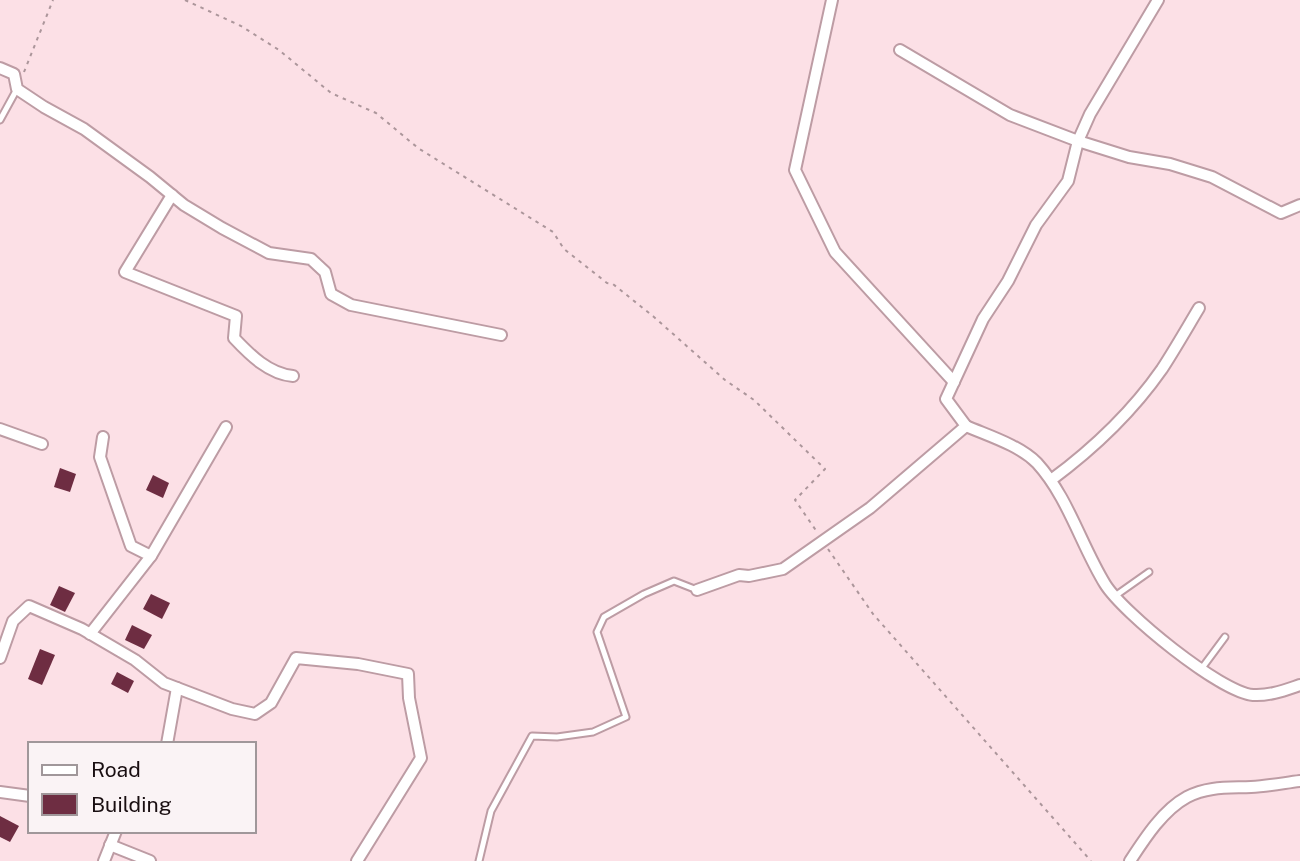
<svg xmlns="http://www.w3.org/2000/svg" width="1300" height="861" font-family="'Public Sans',sans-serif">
  <rect width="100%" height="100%" fill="#fce0e6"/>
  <g fill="#6e2d42">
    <path d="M60 468 76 474 70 492 54 487Z"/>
    <path d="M153 475 169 483 163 498 146 490Z"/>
    <path d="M59 586 75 593 65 612 50 605Z"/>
    <path d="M151 594 170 603 162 619 143 609Z"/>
    <path d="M132 625 152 635 144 649 125 640Z"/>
    <path d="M40 649 55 655 42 685 28 679Z"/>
    <path d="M117 672 134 681 128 693 111 684Z"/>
    <path d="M0 816 19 826 10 842 0 837Z"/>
  </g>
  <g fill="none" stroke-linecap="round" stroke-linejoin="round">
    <g stroke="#bd9ca4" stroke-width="9">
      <g id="service">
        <path d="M0 120 17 89"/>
        <path d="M1115 596 1149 572"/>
        <path d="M1202 668 1225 637"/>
        <path d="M479 861 491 811 532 736 557 737 593 732 626 717 597 632 604 617 644 594 674 581 697 590"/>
      </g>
    </g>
    <g stroke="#bd9ca4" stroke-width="14">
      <g id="minor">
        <path d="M832 0 795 170 835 252 954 382"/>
        <path d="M1158 0 1090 114 1078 141 1129 157 1170 164 1212 177 1281 213 1300 205"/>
        <path d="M0 68 14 74 17 89 44 107 84 129 150 177 184 205 222 228 269 253 311 259 325 272 331 294 351 305 501 335"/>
        <path d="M172 195 125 272 236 316 234 338C250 355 269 374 293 376"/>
        <path d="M966 426C989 436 1019 445 1037 463 1068 497 1081 545 1105 584 1123 613 1220 692 1253 695 1270 696 1285 690 1300 685"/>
        <path d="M0 429 42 444"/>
        <path d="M1051 480C1093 449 1132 412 1162 369 1175 349 1187 328 1199 308"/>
        <path d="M151 556 226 427"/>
        <path d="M697 590 739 575 749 576 783 569 870 508 966 426 946 399 983 319 1008 281 1036 225 1068 181 1078 141 1010 115 900 50"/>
        <path d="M90 634 151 556 131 546 100 457 103 437"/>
        <path d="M0 658 13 621 29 606 82 629 135 660 164 683 232 709 255 714 271 703 296 658 358 664 408 674 409 698 421 758 357 861"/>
        <path d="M167 744 177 688"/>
        <path d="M0 792 30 796"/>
        <path d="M110 845 150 861"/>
        <path d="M104 861 116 831"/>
        <path d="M1130 861C1145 838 1163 810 1187 797 1208 786 1229 788 1251 787 1268 786 1284 783 1300 781"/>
      </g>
    </g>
    <g stroke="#ac969b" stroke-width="2" stroke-dasharray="3.5 5" stroke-linecap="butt">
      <path d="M185 0 241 26 279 50 331 93 376 113 418 148 553 232 564 249 607 283 613 284 654 317 725 380 754 400 825 469 795 500 817 532"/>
      <path d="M24 72 53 0"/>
      <path d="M828 549 873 614 1091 861"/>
    </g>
    <use href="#service" stroke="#fff" stroke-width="5"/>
    <use href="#minor" stroke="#fff" stroke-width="10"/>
  </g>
  <rect x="28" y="742" width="228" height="91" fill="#faf3f5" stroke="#a0979a" stroke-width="2"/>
  <rect x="42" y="765" width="35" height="10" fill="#ffffff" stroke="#a0979a" stroke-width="2"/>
  <text x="91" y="777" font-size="21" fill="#190e11">Road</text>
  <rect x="42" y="794" width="35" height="21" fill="#6e2d42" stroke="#a0979a" stroke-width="2"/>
  <text x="91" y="812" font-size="21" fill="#190e11">Building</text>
</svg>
